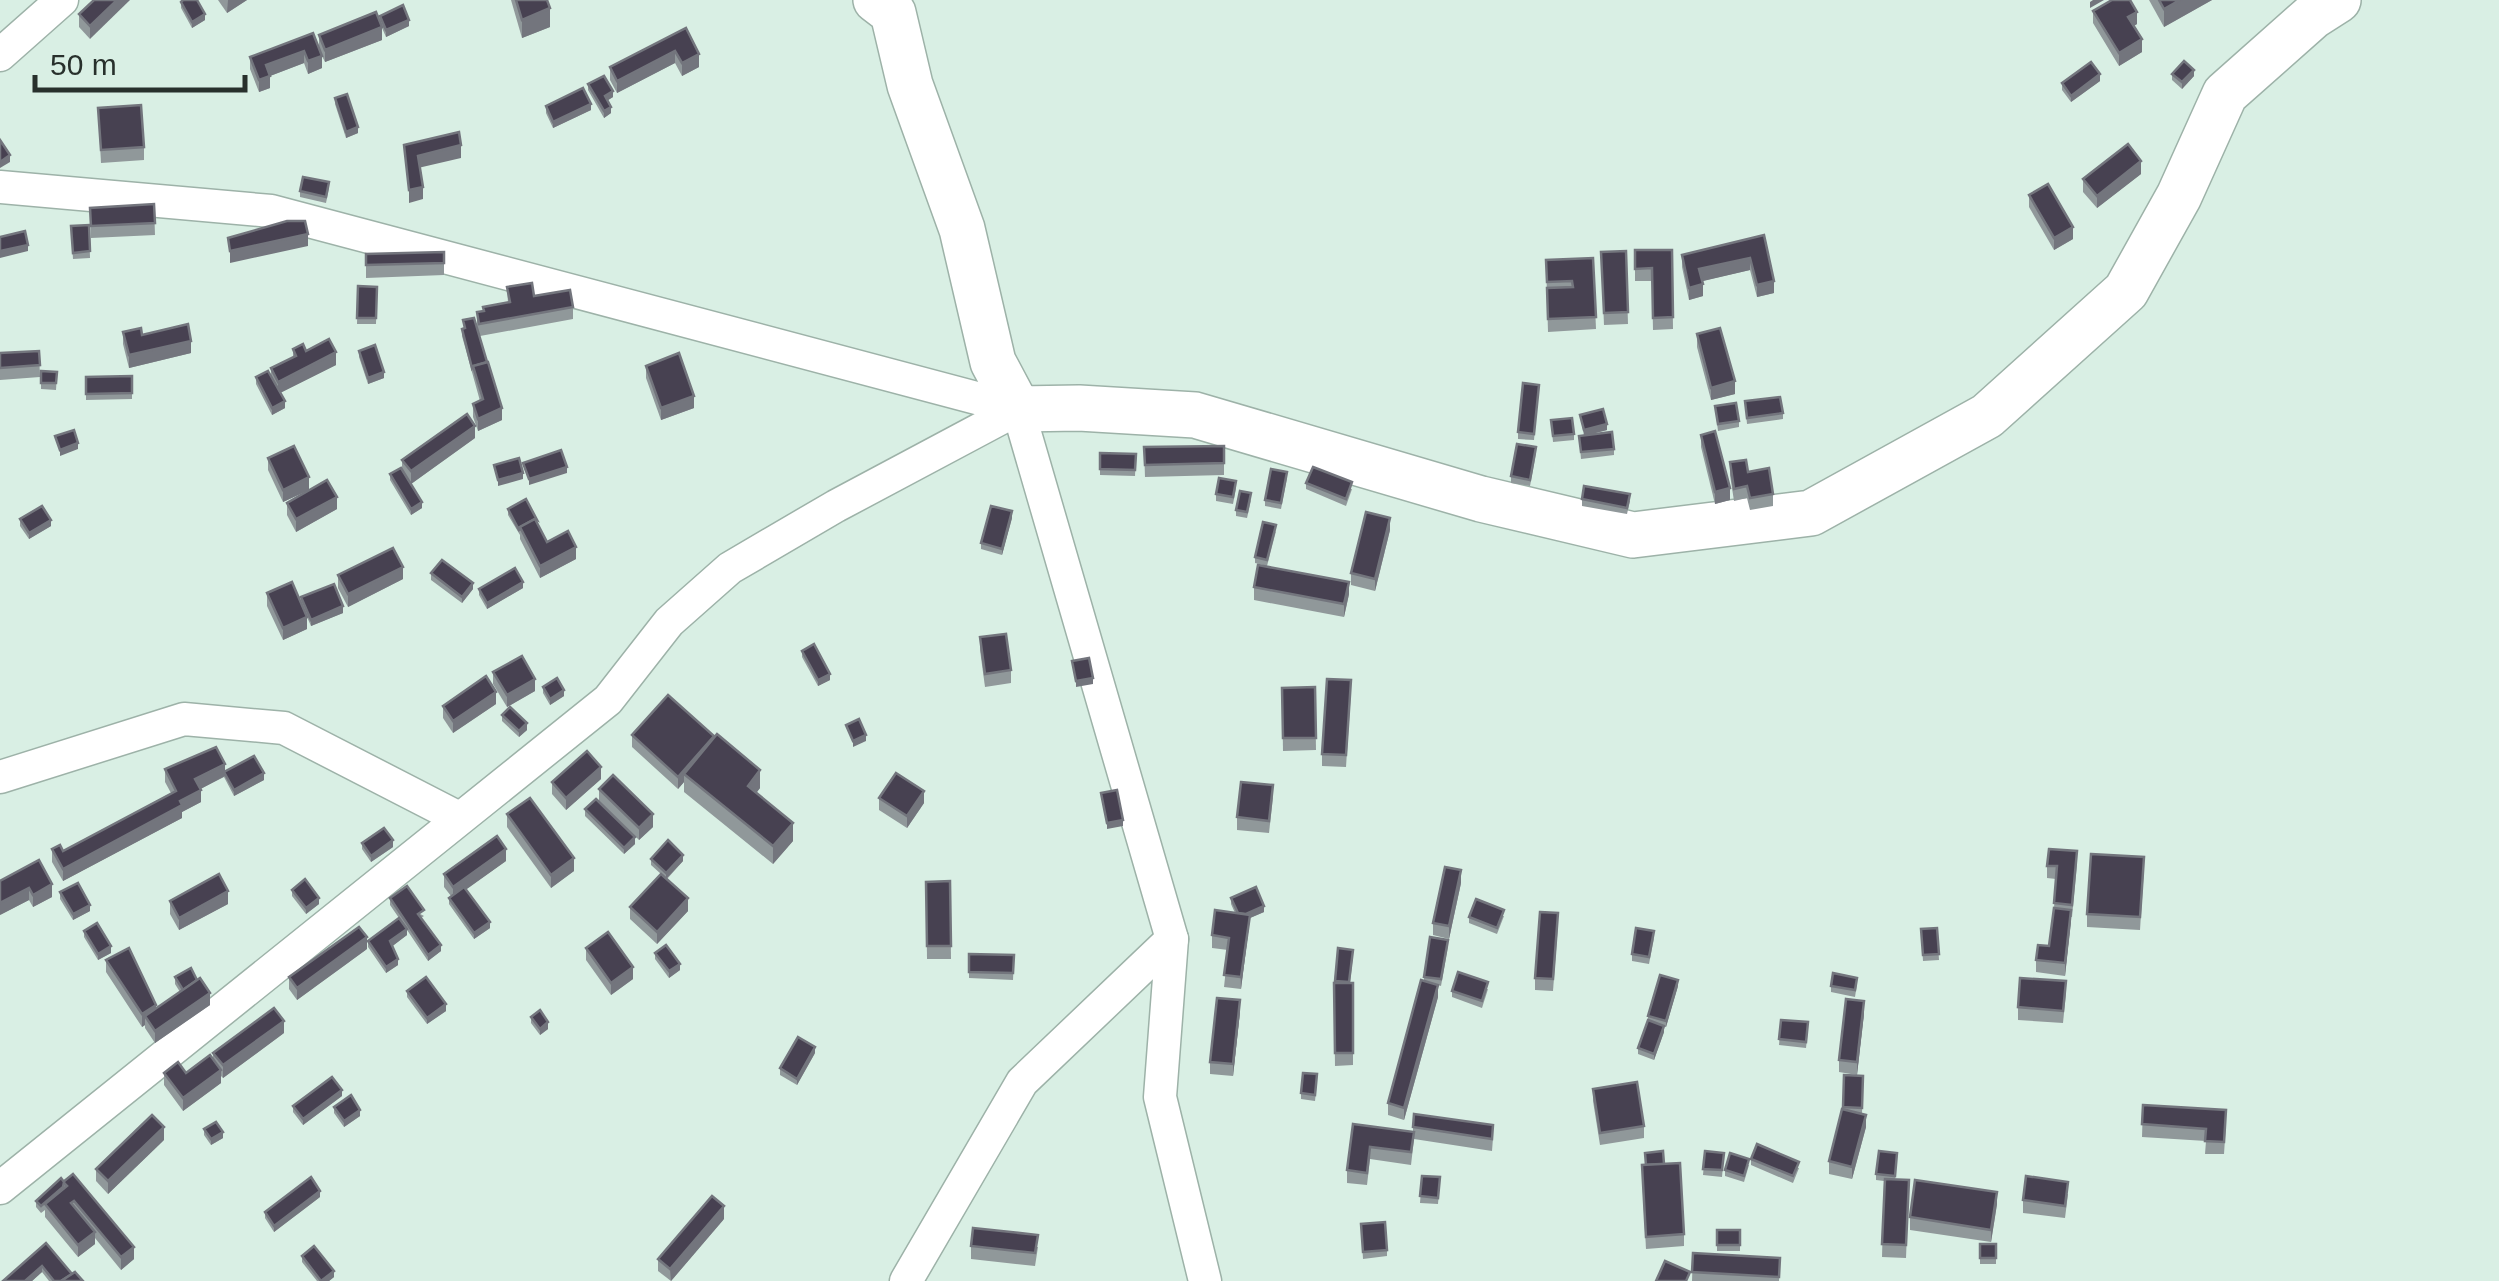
<svg xmlns="http://www.w3.org/2000/svg" width="2499" height="1281" font-family="Helvetica,sans-serif">
  <rect width="100%" height="100%" fill="#d9efe4"/>
  <g fill="none" stroke-linecap="round" stroke-linejoin="round">
    <g stroke="#9db2a8" stroke-width="35">
      <g id="street">
        <path d="M0 55 62 0"/>
        <path d="M0 187 271 211 1018 409"/>
        <path d="M1018 409 1172 939 1160 1097 1205 1281"/>
        <path d="M0 777 184 719 284 728 459 818"/>
        <path d="M0 1188 608 700 669 622 730 568 836 506 1018 409"/>
        <path d="M906 1281 1022 1082 1172 939"/>
      </g>
    </g>
    <g stroke="#9db2a8" stroke-width="48">
      <path id="secondary" d="M876 0 893 13 910 85 962 229 993 362 1018 409 1079 408 1195 415 1481 499 1633 535 1811 513 1987 416 2126 291 2179 196 2225 94 2313 16 2338 0"/>
    </g>
    <use href="#street" stroke="#fff" stroke-width="32"/>
    <use href="#secondary" stroke="#fff" stroke-width="45"/>
  </g>
  <g fill="#90989a">
    <path d="M94 0 90 39 79 27V14Z"/>
    <path d="M218 0H247L227 13Z"/>
    <path d="M511 0H547L550 27 522 38Z"/>
    <path d="M2149 0H2212L2164 27Z"/>
    <path d="M181 2 205 20 192 28 181 8Z"/>
    <path d="M2093 11 2137 24 2134 26 2142 52 2119 66 2093 23Z"/>
    <path d="M380 16 409 26 386 37 382 28V40L325 62 322 56V68L308 74 304 63 270 76V88L259 92 250 69V57L319 47V35L380 21Z"/>
    <path d="M686 28 699 67 682 76 675 63 617 93 610 80V67Z"/>
    <path d="M2172 74 2194 76 2182 89 2172 80Z"/>
    <path d="M2100 81 2071 102 2062 90V83Z"/>
    <path d="M588 84 613 97 608 100 611 113 604 118 588 90Z"/>
    <path d="M335 98 358 133 346 138 335 104Z"/>
    <path d="M546 106 591 110 553 128 546 113Z"/>
    <path d="M98 108 144 147V160L101 163Z"/>
    <path d="M2141 174 2097 208 2083 192V179Z"/>
    <path d="M329 188 326 203 300 197V191Z"/>
    <path d="M2029 195 2073 239 2054 250 2029 207Z"/>
    <path d="M154 204 155 235 91 238 90 208Z"/>
    <path d="M89 225 90 258 73 259 71 226Z"/>
    <path d="M1764 235 1774 293 1757 297 1750 270 1702 281 1703 296 1689 300 1682 267V255Z"/>
    <path d="M1635 250H1672L1673 329 1653 330 1652 281H1635Z"/>
    <path d="M1626 251 1628 324 1604 325 1601 252Z"/>
    <path d="M444 252V275L366 278V254Z"/>
    <path d="M1593 258 1596 329 1548 332 1546 260Z"/>
    <path d="M358 286 377 287 376 324H357Z"/>
    <path d="M507 287 573 307V319L480 336 502 420 478 431 473 417V404L480 401 462 336V329H464L463 320 477 327V312L508 303Z"/>
    <path d="M123 332 142 335 191 353 129 368 123 344Z"/>
    <path d="M1697 334 1735 394 1711 400 1697 347Z"/>
    <path d="M293 349 306 351 336 365 280 393 285 408 272 415 256 384V377L271 376V368L293 357Z"/>
    <path d="M39 351 40 377 0 380V353Z"/>
    <path d="M359 351 384 378 368 384 359 357Z"/>
    <path d="M646 366 694 408 661 420 646 378Z"/>
    <path d="M41 371 57 372 56 390 41 389Z"/>
    <path d="M132 376V399L86 400V377Z"/>
    <path d="M1539 385 1534 440 1518 439V432Z"/>
    <path d="M1745 401 1783 413V419L1747 424Z"/>
    <path d="M1715 406 1739 421V427L1718 431Z"/>
    <path d="M1580 415 1607 430 1587 435 1614 449V455L1581 459 1579 436H1584Z"/>
    <path d="M1551 420 1574 434V440L1553 442Z"/>
    <path d="M1701 435 1730 500 1715 504 1701 447Z"/>
    <path d="M475 438 411 484 422 508 411 515 390 480V474L402 470V460Z"/>
    <path d="M1224 446V475L1145 477 1144 447Z"/>
    <path d="M1100 453 1136 454 1135 476 1100 475Z"/>
    <path d="M1536 453 1530 486 1511 483V476Z"/>
    <path d="M268 458 309 490 283 502 268 470Z"/>
    <path d="M1730 462 1748 472 1773 494V506L1750 510 1747 498 1734 501 1730 475Z"/>
    <path d="M1287 478 1281 509 1265 506V500Z"/>
    <path d="M1306 483 1352 489 1346 506 1306 489Z"/>
    <path d="M1236 488 1233 504 1216 501V494Z"/>
    <path d="M1582 499 1630 501 1627 514 1582 506Z"/>
    <path d="M1251 500 1247 518 1236 516V510Z"/>
    <path d="M287 503 337 509 296 532 287 515Z"/>
    <path d="M508 509 537 522 547 542 576 559 540 578 520 539V535L508 515Z"/>
    <path d="M1012 518 1002 555 981 549V543Z"/>
    <path d="M20 519 51 526 29 539 20 526Z"/>
    <path d="M1390 530 1375 591 1351 585V573Z"/>
    <path d="M1276 531 1267 566 1255 563V557Z"/>
    <path d="M431 573 473 589 462 603 431 580Z"/>
    <path d="M338 575 403 579 348 607 338 588Z"/>
    <path d="M1254 587 1349 594 1344 617 1254 600Z"/>
    <path d="M523 588 487 609 479 595V589Z"/>
    <path d="M267 593 301 603V597L343 613 311 626 307 617V629L283 640 267 606Z"/>
    <path d="M980 637 1011 670V683L985 687 980 650Z"/>
    <path d="M802 651 830 680 818 686 802 657Z"/>
    <path d="M493 672 535 691 507 707 493 684Z"/>
    <path d="M543 687 564 696 550 705 543 693Z"/>
    <path d="M1315 687 1316 750 1283 751 1282 688Z"/>
    <path d="M1351 692 1346 767 1322 766V754Z"/>
    <path d="M496 704 453 733 443 718V706Z"/>
    <path d="M502 715 527 730 519 737 502 721Z"/>
    <path d="M632 735 760 788 756 793 793 841 773 864 684 792V782L678 789 632 747Z"/>
    <path d="M165 769 225 772 264 780 234 796 224 777 200 789 201 802 182 812V818L63 881 52 862V849L63 851 171 793 165 782Z"/>
    <path d="M601 779 566 810 552 794V782Z"/>
    <path d="M599 789 653 827 639 840 599 801Z"/>
    <path d="M1273 797 1269 833 1237 830V817Z"/>
    <path d="M879 798 924 803 907 828 879 810Z"/>
    <path d="M585 809 635 844 624 854 585 816Z"/>
    <path d="M507 814 574 871 551 888 507 827Z"/>
    <path d="M362 843 393 847 371 862 362 849Z"/>
    <path d="M651 859 683 861 667 879 688 911 657 944 630 919V907L661 874 651 865Z"/>
    <path d="M39 860 52 897 33 907 29 900 0 915Z"/>
    <path d="M506 861 466 889 490 928 474 939 449 904V898L451 896 444 887V874Z"/>
    <path d="M2077 864 2072 917H2071L2065 976 2036 972V960L2049 946 2054 908 2056 879 2047 878V866Z"/>
    <path d="M2144 869 2140 930 2087 927V914Z"/>
    <path d="M950 881 951 959H927L926 882Z"/>
    <path d="M1461 883 1449 939 1433 935V923Z"/>
    <path d="M292 890 319 904 306 914 292 896Z"/>
    <path d="M60 892 90 911 73 920 60 899Z"/>
    <path d="M390 898 424 916 421 918 441 951 428 961 407 930V935L392 946 398 965 386 973 368 947V941L399 918 390 905Z"/>
    <path d="M1231 898 1264 912 1250 918 1241 989 1224 987 1228 950 1212 948V935L1235 913 1231 904Z"/>
    <path d="M170 901 228 904 179 930 170 914Z"/>
    <path d="M1504 916 1497 934 1469 923V917Z"/>
    <path d="M1558 925 1553 991 1535 990V978Z"/>
    <path d="M1937 928 1939 960 1923 961 1921 929Z"/>
    <path d="M84 931 111 953 98 960 84 937Z"/>
    <path d="M1654 938 1649 964 1632 961V954Z"/>
    <path d="M1448 946 1441 986 1438 985V997L1404 1120 1388 1115V1103L1424 981V977Z"/>
    <path d="M586 948 633 979 611 995 586 960Z"/>
    <path d="M1338 948 1353 956 1350 983H1353V1065L1335 1066 1334 983Z"/>
    <path d="M367 949 297 1000 289 989V977Z"/>
    <path d="M655 953 680 970 669 978 655 959Z"/>
    <path d="M969 954 1014 955 1013 980 969 978Z"/>
    <path d="M106 960 156 1009 180 992 175 984V977L210 1005 155 1043 145 1028V1025L142 1027 106 972Z"/>
    <path d="M1857 984 1855 997 1831 992V986Z"/>
    <path d="M1678 986 1666 1027H1664V1032L1654 1060 1638 1054V1048L1648 1021V1016Z"/>
    <path d="M1488 989 1482 1008 1452 997V991Z"/>
    <path d="M407 991 446 1011 427 1024 407 997Z"/>
    <path d="M2066 993 2063 1023 2018 1020V1007Z"/>
    <path d="M1240 1012 1233 1076 1210 1074V1062Z"/>
    <path d="M1864 1014 1857 1075 1839 1072V1060Z"/>
    <path d="M531 1017 548 1029 540 1035 531 1023Z"/>
    <path d="M1781 1020 1808 1029 1806 1048 1779 1045Z"/>
    <path d="M284 1033 223 1078 221 1076V1083L183 1111 164 1085V1073H186L213 1060V1053Z"/>
    <path d="M815 1053 797 1085 780 1075V1068Z"/>
    <path d="M1863 1076 1862 1114 1866 1127 1852 1179 1829 1174V1161L1843 1107Z"/>
    <path d="M1317 1081 1315 1101 1301 1099V1093Z"/>
    <path d="M1593 1089 1644 1126V1138L1600 1145 1593 1101Z"/>
    <path d="M342 1096 303 1125 293 1112V1106Z"/>
    <path d="M2143 1105 2226 1123 2224 1154H2205L2206 1141 2142 1137Z"/>
    <path d="M334 1107 360 1116 344 1127 334 1113Z"/>
    <path d="M1353 1124 1413 1132V1127L1493 1138 1492 1151 1414 1139 1411 1165 1370 1159 1367 1185 1347 1183V1170Z"/>
    <path d="M204 1129 223 1138 211 1145 204 1135Z"/>
    <path d="M164 1140 108 1194 96 1181V1169Z"/>
    <path d="M1705 1151 1724 1153 1722 1177 1703 1175Z"/>
    <path d="M1751 1159 1799 1168 1793 1183 1751 1165Z"/>
    <path d="M1897 1160 1895 1179 1909 1180 1906 1258 1882 1257 1884 1181 1876 1180V1174Z"/>
    <path d="M1664 1164 1684 1234V1246L1646 1249 1642 1177Z"/>
    <path d="M1749 1165 1744 1182 1725 1176V1170Z"/>
    <path d="M1422 1176 1440 1177 1438 1204 1420 1203Z"/>
    <path d="M61 1178 134 1259 121 1270 95 1238V1244L78 1257 45 1217V1210L41 1213 36 1207V1201Z"/>
    <path d="M2068 1194 2065 1218 2023 1213V1200Z"/>
    <path d="M320 1197 274 1232 265 1218V1212Z"/>
    <path d="M1997 1204 1991 1242 1910 1230V1217Z"/>
    <path d="M724 1219 671 1281 658 1271V1259Z"/>
    <path d="M1361 1224 1387 1250V1256L1363 1259Z"/>
    <rect x="1717" y="1230" width="23" height="21"/>
    <path d="M46 1243 72 1274 83 1281H49L42 1272 32 1281H3Z"/>
    <rect x="1980" y="1244" width="16" height="20"/>
    <path d="M971 1246 1038 1247 1035 1266 971 1259Z"/>
    <path d="M1693 1253 1780 1258 1779 1281H1692Z"/>
    <path d="M302 1256 334 1277 329 1281H317L302 1262Z"/>
  </g>
  <g fill="#73757d">
    <path d="M117 0H130L90 39V26Z"/>
    <path d="M228 0H247L227 13Z"/>
    <path d="M2093 0H2104L2090 8V2Z"/>
    <path d="M2180 0H2212L2164 27V9Z"/>
    <path d="M550 8V27L522 38V20Z"/>
    <path d="M2137 12V24L2128 29V17Z"/>
    <path d="M205 14V20L192 28V22Z"/>
    <path d="M409 20V26L386 37V30Z"/>
    <path d="M382 27V40L325 62V50Z"/>
    <path d="M2142 39V52L2119 66V53Z"/>
    <path d="M304 51V63L270 76V88L259 92V80L266 65Z"/>
    <path d="M675 51V63L617 93V81Z"/>
    <path d="M699 54V67L682 76V63Z"/>
    <path d="M322 56V68L308 74V61Z"/>
    <path d="M2194 70V76L2182 89V82Z"/>
    <path d="M2100 74V81L2071 102V96Z"/>
    <path d="M613 91V97L605 102V96Z"/>
    <path d="M591 104V110L553 128V122Z"/>
    <path d="M611 107V113L604 118V111Z"/>
    <path d="M358 127V133L346 138V132Z"/>
    <path d="M461 145V158L418 168V156Z"/>
    <path d="M10 155V162L0 168V162Z"/>
    <path d="M2141 161V174L2097 208V196Z"/>
    <path d="M423 187V199L409 203V190Z"/>
    <path d="M2073 227V239L2054 250V238Z"/>
    <path d="M308 234V246L230 263V251Z"/>
    <path d="M28 245V251L0 258V251Z"/>
    <path d="M1750 258V270L1699 282V269Z"/>
    <path d="M1774 281V293L1757 297V285Z"/>
    <path d="M1703 284V296L1689 300V288Z"/>
    <path d="M191 341V353L129 368V355Z"/>
    <path d="M336 352V365L278 394V382Z"/>
    <path d="M384 372V378L368 384V378Z"/>
    <path d="M1735 381V394L1711 400V388Z"/>
    <path d="M694 396V408L661 420V408Z"/>
    <path d="M285 401V408L272 415V408Z"/>
    <path d="M502 408V420L478 431V419Z"/>
    <path d="M1607 424V430L1584 436V430Z"/>
    <path d="M475 426V438L411 484V471Z"/>
    <path d="M78 443V449L60 456V450Z"/>
    <path d="M567 467V473L529 485V479Z"/>
    <path d="M523 473V479L498 486V480Z"/>
    <path d="M309 477V490L283 502V490Z"/>
    <path d="M1730 488V500L1715 504V492Z"/>
    <path d="M337 497V509L296 532V519Z"/>
    <path d="M422 502V508L411 515V509Z"/>
    <path d="M1012 511V518L1002 555V549Z"/>
    <path d="M1390 518V530L1375 591V579Z"/>
    <path d="M51 520V526L29 539V533Z"/>
    <path d="M576 547V559L540 578V566Z"/>
    <path d="M403 567V579L348 607V594Z"/>
    <path d="M523 582V588L487 609V603Z"/>
    <path d="M1349 582V594L1344 617V604Z"/>
    <path d="M473 583V589L462 603V597Z"/>
    <path d="M343 606V613L311 626V620Z"/>
    <path d="M307 617V629L283 640V628Z"/>
    <path d="M830 674V680L818 686V680Z"/>
    <path d="M1093 678V684L1076 687V681Z"/>
    <path d="M535 679V691L507 707V695Z"/>
    <path d="M564 690V696L550 705V699Z"/>
    <path d="M496 692V704L453 733V721Z"/>
    <path d="M527 723V730L519 737V731Z"/>
    <path d="M866 735V741L853 747V741Z"/>
    <path d="M714 736 684 774V782L678 789V777Z"/>
    <path d="M225 764V776L195 792V779Z"/>
    <path d="M601 767V779L566 810V798Z"/>
    <path d="M760 770V788L748 804V786Z"/>
    <path d="M264 773V780L234 796V790Z"/>
    <path d="M201 790V802L182 812V818L63 881V869Z"/>
    <path d="M924 791V803L907 828V816Z"/>
    <path d="M653 814V827L639 840V828Z"/>
    <path d="M1123 820V826L1107 829V823Z"/>
    <path d="M793 823V841L773 864V846Z"/>
    <path d="M635 837V844L624 854V848Z"/>
    <path d="M393 840V847L371 862V856Z"/>
    <path d="M506 849V861L453 899V887Z"/>
    <path d="M683 855V861L666 879V873Z"/>
    <path d="M574 858V871L551 888V875Z"/>
    <path d="M1461 870V883L1449 939V926Z"/>
    <path d="M52 884V897L33 907V895Z"/>
    <path d="M29 888V900L0 915V903Z"/>
    <path d="M228 891V904L179 930V918Z"/>
    <path d="M319 898V904L306 914V908Z"/>
    <path d="M688 898V911L657 944V932Z"/>
    <path d="M90 905V911L73 920V914Z"/>
    <path d="M1264 906V912L1250 918 1241 989 1239 917Z"/>
    <path d="M2071 910V922L2065 976V963Z"/>
    <path d="M490 922V928L474 939V933Z"/>
    <path d="M407 929V935L390 948V941Z"/>
    <path d="M367 937V949L297 1000V988Z"/>
    <path d="M441 945V951L428 961V955Z"/>
    <path d="M111 946V953L98 960V954Z"/>
    <path d="M398 959V965L386 973V967Z"/>
    <path d="M680 964V970L669 978V971Z"/>
    <path d="M633 967V979L611 995V983Z"/>
    <path d="M1678 980V986L1666 1027V1021Z"/>
    <path d="M1438 985V997L1404 1120V1108Z"/>
    <path d="M210 993V1005L155 1043V1031Z"/>
    <path d="M1240 1000V1012L1233 1076V1064Z"/>
    <path d="M1864 1001V1014L1857 1075V1062Z"/>
    <path d="M446 1004V1011L427 1024V1018Z"/>
    <path d="M156 1005V1018L145 1016V1025L142 1027V1014Z"/>
    <path d="M284 1021V1033L223 1078V1065Z"/>
    <path d="M548 1022V1029L540 1035V1029Z"/>
    <path d="M1664 1026V1032L1654 1060V1054Z"/>
    <path d="M815 1047V1053L797 1085V1079Z"/>
    <path d="M221 1070V1083L183 1111V1098Z"/>
    <path d="M342 1090V1096L303 1125V1119Z"/>
    <path d="M360 1110V1116L344 1127V1121Z"/>
    <path d="M1866 1115V1127L1852 1179V1167Z"/>
    <path d="M164 1127V1140L108 1194V1181Z"/>
    <path d="M223 1132V1138L211 1145V1139Z"/>
    <path d="M320 1191V1197L274 1232V1226Z"/>
    <path d="M1997 1192V1204L1991 1242V1230Z"/>
    <path d="M724 1206V1219L671 1281 670 1269Z"/>
    <path d="M95 1232V1244L78 1257V1245Z"/>
    <path d="M134 1247V1259L121 1270V1257Z"/>
    <path d="M42 1266V1272L32 1281H25Z"/>
    <path d="M334 1271V1277L329 1281H321Z"/>
  </g>
  <g fill="#474151" stroke="#73757d" stroke-width="2.5">
    <path d="M94 0H117L90 26 79 14Z"/>
    <path d="M183 0H197L205 14 192 22 181 2Z"/>
    <path d="M516 0H547L550 8 522 20Z"/>
    <path d="M2112 0H2130L2137 12 2128 17 2142 39 2119 53 2093 11Z"/>
    <path d="M2159 0H2180L2164 9Z"/>
    <path d="M403 5 409 20 386 30 380 16Z"/>
    <path d="M376 12 382 27 325 50 319 35Z"/>
    <path d="M686 28 699 54 682 63 675 51 617 81 610 67Z"/>
    <path d="M313 33 322 56 308 61 304 51 266 65 270 76 259 80 250 57Z"/>
    <path d="M2184 61 2194 70 2182 82 2172 74Z"/>
    <path d="M2091 62 2100 74 2071 96 2062 83Z"/>
    <path d="M604 76 613 91 605 96 611 107 604 111 588 84Z"/>
    <path d="M583 88 591 104 553 122 546 106Z"/>
    <path d="M347 94 358 127 346 132 335 98Z"/>
    <path d="M141 105 144 147 101 150 98 108Z"/>
    <path d="M459 132 461 145 418 156 423 187 409 190 404 145Z"/>
    <path d="M0 140 10 155 0 162Z"/>
    <path d="M2128 144 2141 161 2097 196 2083 179Z"/>
    <path d="M303 177 329 182 326 197 300 191Z"/>
    <path d="M2048 184 2073 227 2054 238 2029 195Z"/>
    <path d="M154 204 155 223 91 226 90 208Z"/>
    <path d="M287 221H305L308 234 230 251 228 238Z"/>
    <path d="M89 225 90 251 73 253 71 226Z"/>
    <path d="M25 231 28 245 0 251V237Z"/>
    <path d="M1764 235 1774 281 1757 285 1750 258 1699 269 1703 284 1689 288 1682 255Z"/>
    <path d="M1635 250H1672L1673 317 1653 318 1652 268 1635 269Z"/>
    <path d="M1626 251 1628 312 1604 313 1601 252Z"/>
    <path d="M444 252V263L366 265V254Z"/>
    <path d="M1593 258 1596 317 1548 319 1547 288 1573 287 1572 281 1547 282 1546 260Z"/>
    <path d="M532 283 534 296 570 290 573 307 479 324 477 312 484 311 483 307 510 302 507 287Z"/>
    <path d="M358 286 377 287 376 318H357Z"/>
    <path d="M474 318 487 362 473 366 472 368 462 329 465 328 463 320Z"/>
    <path d="M188 324 191 341 129 355 123 332 141 328 142 335Z"/>
    <path d="M1720 328 1735 381 1711 388 1697 334Z"/>
    <path d="M329 339 336 352 278 382 271 368 296 356 293 349 303 344 306 351Z"/>
    <path d="M375 345 384 372 368 378 359 351Z"/>
    <path d="M39 351 40 365 0 368V353Z"/>
    <path d="M679 353 694 396 661 408 646 366Z"/>
    <path d="M488 362 502 408 478 419 473 404 483 399 473 366Z"/>
    <path d="M41 371 57 372 56 383H41Z"/>
    <path d="M268 371 285 401 272 408 256 377Z"/>
    <path d="M132 376V393L86 394V377Z"/>
    <path d="M1523 383 1539 385 1534 434 1518 432Z"/>
    <path d="M1780 397 1783 413 1747 418 1745 401Z"/>
    <path d="M1736 403 1739 421 1718 424 1715 406Z"/>
    <path d="M1603 409 1607 424 1584 430 1580 415Z"/>
    <path d="M467 414 475 426 411 471 402 460Z"/>
    <path d="M1572 418 1574 434 1553 436 1551 420Z"/>
    <path d="M74 430 78 443 60 450 55 436Z"/>
    <path d="M1715 431 1730 488 1715 492 1701 435Z"/>
    <path d="M1612 432 1614 449 1581 452 1579 436Z"/>
    <path d="M1517 444 1536 447 1530 480 1511 476Z"/>
    <path d="M294 446 309 477 283 490 268 458Z"/>
    <path d="M1224 446V463L1145 465 1144 447Z"/>
    <path d="M561 450 567 467 529 479 523 463Z"/>
    <path d="M1100 453 1136 454 1135 470 1100 469Z"/>
    <path d="M519 458 523 473 498 480 494 465Z"/>
    <path d="M1746 460 1748 472 1769 468 1773 494 1750 498 1747 486 1734 489 1730 462Z"/>
    <path d="M1313 467 1352 482 1346 499 1306 483Z"/>
    <path d="M401 468 422 502 411 509 390 474Z"/>
    <path d="M1271 469 1287 472 1281 503 1265 500Z"/>
    <path d="M1219 478 1236 481 1233 497 1216 494Z"/>
    <path d="M327 480 337 497 296 519 287 503Z"/>
    <path d="M1584 486 1630 494 1627 508 1582 499Z"/>
    <path d="M1240 491 1251 493 1247 512 1236 510Z"/>
    <path d="M526 499 537 520 535 519 520 527 521 529 519 530 508 509Z"/>
    <path d="M42 506 51 520 29 533 20 519Z"/>
    <path d="M991 506 1012 511 1002 549 981 543Z"/>
    <path d="M1366 512 1390 518 1375 579 1351 573Z"/>
    <path d="M535 519 547 542 568 531 576 547 540 566 520 527Z"/>
    <path d="M1263 522 1276 525 1267 560 1255 557Z"/>
    <path d="M393 548 403 567 348 594 338 575Z"/>
    <path d="M442 560 473 583 462 597 431 573Z"/>
    <path d="M1258 565 1349 582 1344 604 1254 587Z"/>
    <path d="M515 568 523 582 487 603 479 589Z"/>
    <path d="M292 582 307 617 283 628 267 593Z"/>
    <path d="M334 584 343 606 311 620 301 597Z"/>
    <path d="M1006 634 1011 670 985 674 980 637Z"/>
    <path d="M814 644 830 674 818 680 802 651Z"/>
    <path d="M522 656 535 679 507 695 493 672Z"/>
    <path d="M1089 658 1093 678 1076 681 1072 661Z"/>
    <path d="M486 676 496 692 453 721 443 706Z"/>
    <path d="M557 678 564 690 550 699 543 687Z"/>
    <path d="M1327 679 1351 680 1346 755 1322 754Z"/>
    <path d="M1315 687 1316 738H1283L1282 688Z"/>
    <path d="M668 695 714 736 678 777 632 735Z"/>
    <path d="M510 707 527 723 519 731 502 715Z"/>
    <path d="M859 719 866 735 853 741 846 725Z"/>
    <path d="M717 734 760 770 748 786 793 823 773 846 684 774Z"/>
    <path d="M216 747 225 764 195 779 201 790 180 801 182 805 63 869 52 849 60 845 63 851 176 791 165 769Z"/>
    <path d="M587 751 601 767 566 798 552 782Z"/>
    <path d="M254 756 264 773 234 790 224 772Z"/>
    <path d="M896 773 924 791 907 816 879 798Z"/>
    <path d="M613 775 653 814 639 828 599 789Z"/>
    <path d="M1241 782 1273 785 1269 821 1237 817Z"/>
    <path d="M1117 790 1123 820 1107 823 1101 793Z"/>
    <path d="M530 798 574 858 551 875 507 814Z"/>
    <path d="M596 799 635 837 624 848 585 809Z"/>
    <path d="M384 828 393 840 371 856 362 843Z"/>
    <path d="M497 836 506 849 453 887 444 874Z"/>
    <path d="M668 840 683 855 666 873 651 859Z"/>
    <path d="M2049 849 2077 851 2072 905 2054 903 2057 866H2047Z"/>
    <path d="M2091 854 2144 857 2140 917 2087 914Z"/>
    <path d="M39 860 52 884 33 895 29 888 0 903V881Z"/>
    <path d="M1445 867 1461 870 1449 926 1433 923Z"/>
    <path d="M219 874 228 891 179 918 170 901Z"/>
    <path d="M661 874 688 898 657 932 630 907Z"/>
    <path d="M305 879 319 898 306 908 292 890Z"/>
    <path d="M950 881 951 946H927L926 882Z"/>
    <path d="M78 883 90 905 73 914 60 892Z"/>
    <path d="M407 886 424 910 418 914 441 945 428 955 390 898Z"/>
    <path d="M464 887 490 922 474 933 449 898Z"/>
    <path d="M1256 887 1264 906 1246 914 1238 913 1231 898Z"/>
    <path d="M1476 899 1504 910 1497 928 1469 917Z"/>
    <path d="M2054 908 2071 910 2065 963 2036 960 2038 945 2049 946Z"/>
    <path d="M1215 910 1250 915 1241 977 1224 975 1229 938 1212 935Z"/>
    <path d="M1540 912 1558 913 1553 979 1535 978Z"/>
    <path d="M399 918 407 929 390 941 398 959 386 967 368 941Z"/>
    <path d="M97 923 111 946 98 954 84 931Z"/>
    <path d="M359 927 367 937 297 988 289 977Z"/>
    <path d="M1636 928 1654 931 1649 957 1632 954Z"/>
    <path d="M1937 928 1939 954 1923 955 1921 929Z"/>
    <path d="M608 932 633 967 611 983 586 948Z"/>
    <path d="M1430 937 1448 940 1441 979 1424 977Z"/>
    <path d="M666 945 680 964 669 971 655 953Z"/>
    <path d="M129 948 156 1005 142 1014 106 960Z"/>
    <path d="M1338 948 1353 950 1349 982 1335 981Z"/>
    <path d="M969 954 1014 955 1013 973 969 972Z"/>
    <path d="M191 968 197 980 183 990 175 977Z"/>
    <path d="M1458 972 1488 982 1482 1001 1452 991Z"/>
    <path d="M1833 973 1857 978 1855 990 1831 986Z"/>
    <path d="M1660 975 1678 980 1666 1021 1648 1016Z"/>
    <path d="M426 977 446 1004 427 1018 407 991Z"/>
    <path d="M200 978 210 993 155 1031 145 1016Z"/>
    <path d="M2020 978 2066 981 2063 1011 2018 1007Z"/>
    <path d="M1421 980 1438 985 1404 1108 1388 1103Z"/>
    <path d="M1334 983H1353V1053H1335Z"/>
    <path d="M1217 998 1240 1000 1233 1064 1210 1062Z"/>
    <path d="M1846 999 1864 1001 1857 1062 1839 1060Z"/>
    <path d="M274 1008 284 1021 223 1065 213 1053Z"/>
    <path d="M540 1010 548 1022 540 1029 531 1017Z"/>
    <path d="M1648 1020 1664 1026 1654 1054 1638 1048Z"/>
    <path d="M1781 1020 1808 1022 1806 1042 1779 1039Z"/>
    <path d="M798 1037 815 1047 797 1079 780 1068Z"/>
    <path d="M210 1055 221 1070 183 1098 164 1073 178 1062 186 1073Z"/>
    <path d="M1303 1073 1317 1074 1315 1095 1301 1093Z"/>
    <path d="M1844 1075 1863 1076 1862 1108 1843 1107Z"/>
    <path d="M332 1077 342 1090 303 1119 293 1106Z"/>
    <path d="M1637 1082 1644 1126 1600 1133 1593 1089Z"/>
    <path d="M351 1095 360 1110 344 1121 334 1107Z"/>
    <path d="M2143 1105 2226 1110 2224 1142 2205 1141 2206 1129 2142 1124Z"/>
    <path d="M1842 1109 1866 1115 1852 1167 1829 1161Z"/>
    <path d="M1414 1114 1493 1125 1492 1139 1413 1127Z"/>
    <path d="M152 1115 164 1127 108 1181 96 1169Z"/>
    <path d="M216 1122 223 1132 211 1139 204 1129Z"/>
    <path d="M1353 1124 1414 1132 1411 1152 1370 1147 1367 1173 1347 1170Z"/>
    <path d="M1757 1144 1799 1162 1793 1176 1751 1159Z"/>
    <path d="M1663 1151 1664 1164 1646 1165 1645 1153Z"/>
    <path d="M1705 1151 1724 1153 1722 1170 1703 1169Z"/>
    <path d="M1879 1151 1897 1153 1895 1176 1876 1174Z"/>
    <path d="M1730 1153 1749 1159 1744 1176 1725 1170Z"/>
    <path d="M1680 1163 1684 1234 1646 1237 1642 1165Z"/>
    <path d="M73 1174 134 1247 121 1257 74 1201 71 1203 95 1232 78 1245 45 1204 67 1186 63 1182Z"/>
    <path d="M1422 1176 1440 1177 1438 1198 1420 1196Z"/>
    <path d="M2026 1176 2068 1182 2065 1206 2023 1200Z"/>
    <path d="M311 1177 320 1191 274 1226 265 1212Z"/>
    <path d="M61 1178 64 1182 63 1187 41 1206 36 1201Z"/>
    <path d="M1885 1179 1909 1180 1906 1245 1882 1244Z"/>
    <path d="M1915 1180 1997 1192 1991 1230 1910 1217Z"/>
    <path d="M712 1196 724 1206 670 1269 658 1259Z"/>
    <path d="M1385 1222 1387 1250 1363 1252 1361 1224Z"/>
    <path d="M973 1228 1038 1235 1035 1253 971 1246Z"/>
    <rect x="1717" y="1230" width="23" height="15"/>
    <path d="M46 1243 72 1274 61 1281H54L42 1266 25 1281H3Z"/>
    <rect x="1980" y="1244" width="16" height="14"/>
    <path d="M314 1246 334 1271 321 1281 302 1256Z"/>
    <path d="M1693 1253 1780 1258 1779 1277 1692 1272Z"/>
    <path d="M1665 1261 1690 1272 1686 1281H1656Z"/>
    <path d="M75 1272 83 1281H61Z"/>
  </g>
  <path d="M35 75v15h210v-15" fill="none" stroke="#28302c" stroke-width="5"/>
  <text x="50" y="75" font-size="30" fill="#28302c" stroke="#d9efe4" stroke-width="8" paint-order="stroke">50 m</text>
</svg>
